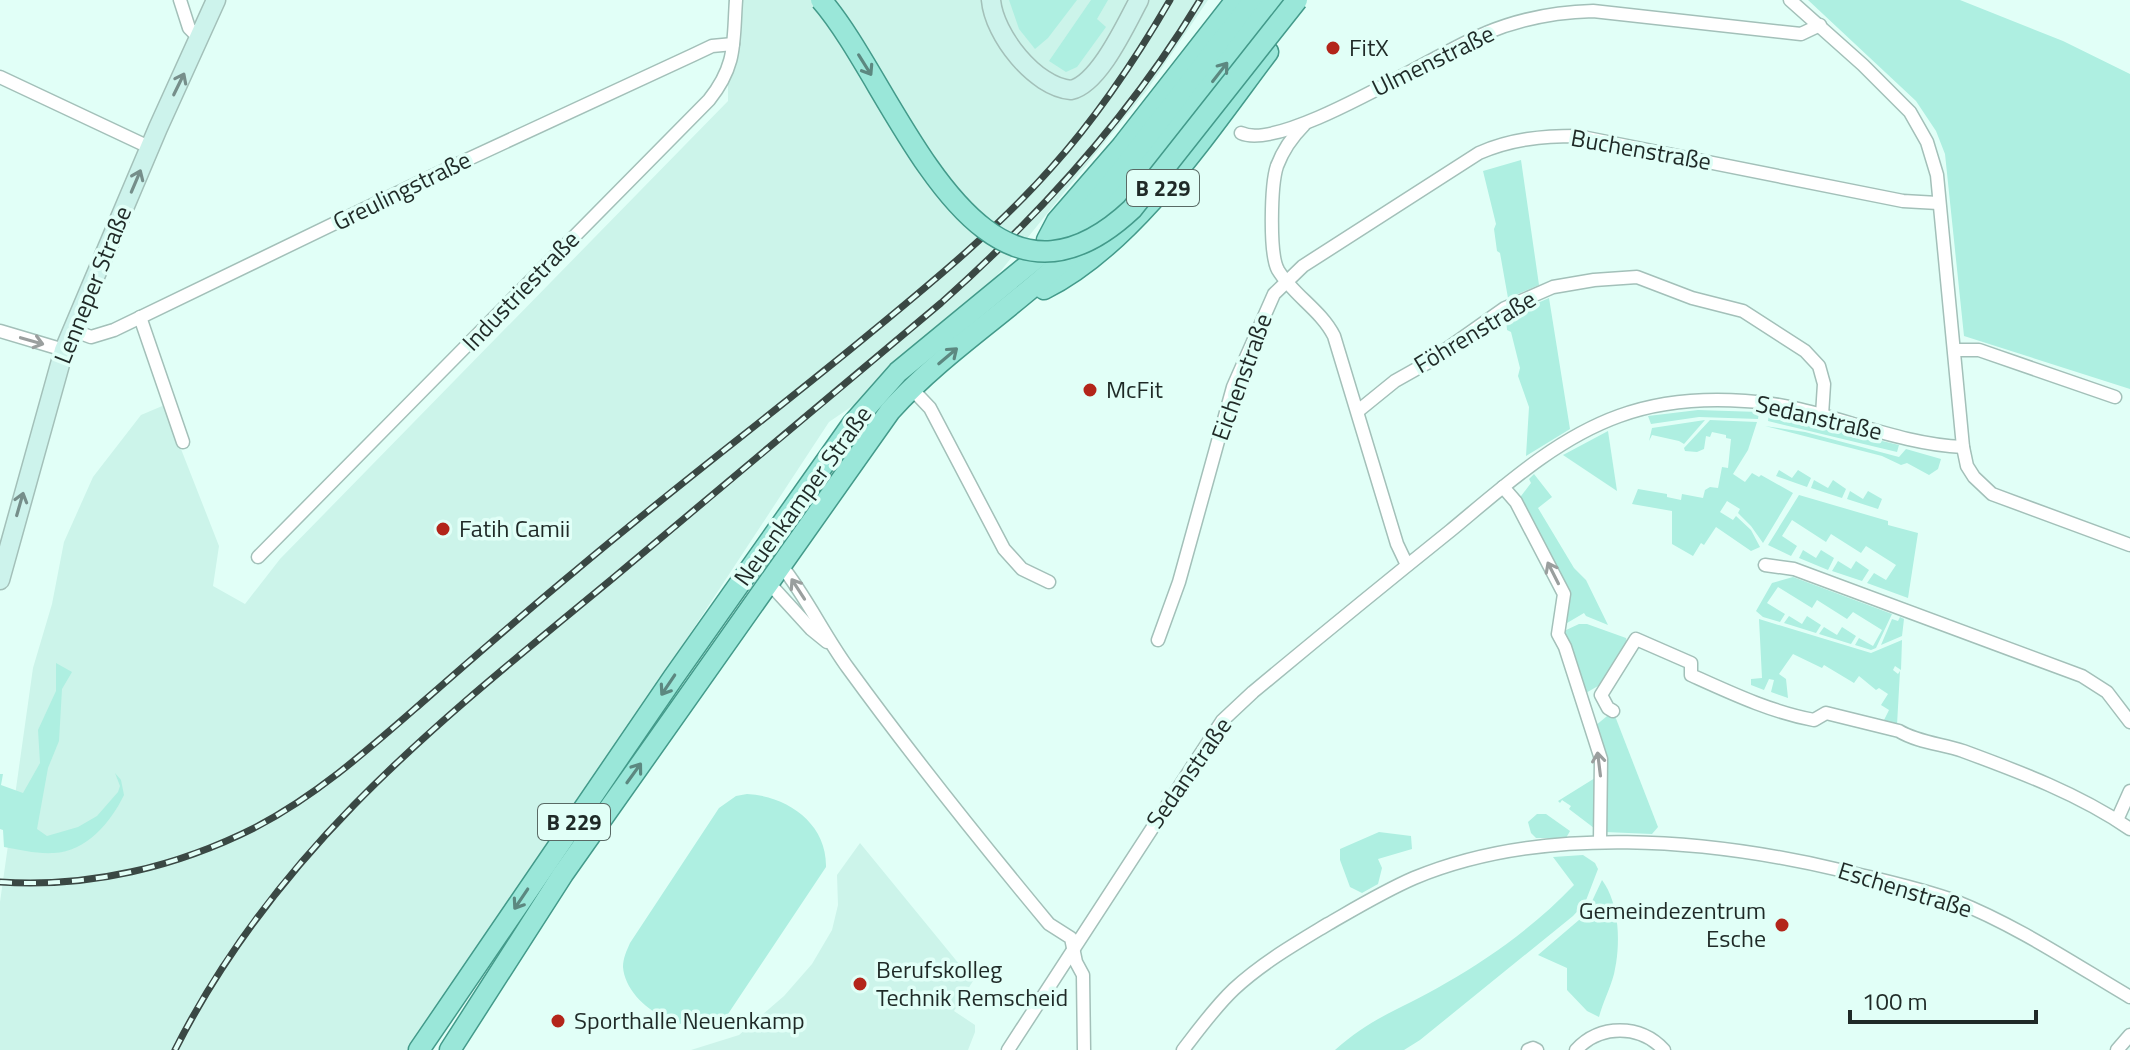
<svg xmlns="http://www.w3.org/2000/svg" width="2130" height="1050" font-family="'Titillium Web',sans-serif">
  <rect width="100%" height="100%" fill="#e1fff7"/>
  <g fill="#ccf4ea">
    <path d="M728 0H1208L1147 90 940 346 829 422 417 1050H0V902L33 668 52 604 64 542 93 477 141 415 167 404 179 444 219 546 213 586 245 604 280 559 728 101Z"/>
    <path d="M860 843 973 981 954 1011 975 1025V1032L968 1050H691L739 1035 784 996 812 964 832 930 838 905 837 875Z"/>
  </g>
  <g fill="#aeefe1">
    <path d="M1009 0H1077L1048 38 1035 49 1019 29Z"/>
    <path d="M1091 0H1108L1097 19 1106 27 1077 67 1066 72 1049 61Z"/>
    <path d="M1808 0H1960L2063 41 2130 74V389L1964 336 1945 154 1936 131 1916 101Z"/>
    <path d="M1521 160 1539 285 1508 298 1500 253 1497 251 1494 229 1496 224 1483 171Z"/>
    <path d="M1549 298 1570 429 1526 456 1529 407 1518 376 1520 368 1511 332 1507 330 1506 317Z"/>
    <path d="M1698 410 1759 412 1758 419 1699 417 1651 424 1648 416Z"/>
    <path d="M1769 414 1899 445 1897 452 1768 421Z"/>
    <path d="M1705 420 1684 444 1679 441 1652 435 1649 441 1652 428Z"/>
    <path d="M1710 420 1757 422 1748 450 1733 474 1745 482 1752 473 1759 477 1761 475 1793 493 1763 543 1751 526 1738 513 1740 509 1727 501 1720 512 1733 520 1736 516 1751 530 1760 547 1751 551 1716 527 1704 545 1701 543 1693 556 1672 544V511L1632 504 1638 489 1667 494V497L1681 500 1682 494 1703 498 1705 490 1710 487 1718 488 1722 467 1728 468 1731 439 1726 438V435L1712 432 1710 437 1706 436 1704 449 1697 452 1685 451 1684 448Z"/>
    <path d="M1765 426 1805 432 1899 457 1906 449 1941 459 1938 469 1929 475 1907 463 1901 465 1882 456Z"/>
    <path d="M1608 431 1617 491 1563 455Z"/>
    <path d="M1779 470 1792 478 1798 470 1811 478 1807 487 1776 476Z"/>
    <path d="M1534 474 1552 497 1538 508 1574 568 1586 580 1608 625 1586 616 1584 613 1567 623 1565 620 1568 593 1518 500 1531 483 1529 479Z"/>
    <path d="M1814 480 1828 488 1833 480 1846 489 1842 498 1811 488Z"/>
    <path d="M1850 491 1863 499 1868 491 1882 499 1878 509 1847 499Z"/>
    <path d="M1799 495 1888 521V525L1918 533 1908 598 1867 583 1874 573 1886 580 1896 565 1866 546 1861 553 1831 534 1826 542 1792 520 1782 536 1797 546 1791 556 1768 545Z"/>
    <path d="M1803 550 1816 558 1821 550 1834 558 1828 570 1799 558Z"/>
    <path d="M1838 561 1851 569 1856 561 1869 570 1862 581 1832 571Z"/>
    <path d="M1793 577 1892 614 1876 648 1871 650 1855 645 1859 638 1873 646 1882 630 1853 612 1847 619 1817 600 1812 608 1778 587 1767 603 1785 614 1780 622 1763 617 1756 611 1772 583Z"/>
    <path d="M1789 616 1802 624 1807 616 1821 625 1816 633 1784 623Z"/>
    <path d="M1900 617 1904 619 1902 636 1881 645 1892 619 1898 621Z"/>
    <path d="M1759 619 1871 653 1902 640 1901 670 1895 666 1893 670 1898 674 1900 671 1897 725 1883 722 1889 710 1881 705 1888 694 1879 688 1876 690 1859 676 1854 683 1824 665 1822 668 1793 654 1779 674 1786 679 1788 698 1771 692 1774 680 1769 679 1764 690 1751 685V679L1762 678Z"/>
    <path d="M1579 624H1587L1626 638 1628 646 1605 682 1584 694 1564 638V631Z"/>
    <path d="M1824 627 1837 635 1842 627 1856 636 1851 644 1819 634Z"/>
    <path d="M56 663 72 672 62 689 59 741 48 768 37 829 47 836 78 827 97 816 118 792 120 786 115 773 121 780 124 795C111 822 86 852 54 853 37 854 20 850 4 847L3 830 0 829V774H3L1 785 23 793 40 763 38 730 56 691Z"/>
    <path d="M1612 712 1615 716 1658 827 1652 834 1605 832 1595 726Z"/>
    <path d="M1595 778 1594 828 1569 809 1571 806 1562 800 1560 803 1558 801Z"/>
    <path d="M747 794C787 796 827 823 826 867L724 1020C690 1041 626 1007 623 967 623 958 627 950 630 943L719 808 736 796Z"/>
    <path d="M1537 814H1546L1570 831 1566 838H1536L1531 833 1528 822Z"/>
    <path d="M1379 832 1411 836 1412 849 1378 859 1382 868 1378 884 1362 893 1350 887 1340 860V849Z"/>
    <path d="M1583 855 1595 863 1598 869 1585 903 1573 916 1420 1040 1404 1050H1335C1373 1016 1404 1008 1446 983 1493 956 1537 924 1574 885L1553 857Z"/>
    <path d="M1602 880C1620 904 1621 946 1614 974 1610 989 1603 1002 1599 1017L1587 1011 1567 990V968L1538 955 1586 914Z"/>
  </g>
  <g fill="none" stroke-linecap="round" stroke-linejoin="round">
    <g stroke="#a3c0b9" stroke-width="15">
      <g id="street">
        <path d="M180 0 189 28 200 39"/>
        <path d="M1790 0 1863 65 1910 112 1927 142 1937 175 1963 447 1967 466 1974 477 1992 494 2130 545"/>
        <path d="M0 77 151 148"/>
        <path d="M1304 125C1292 137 1283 150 1277 166 1271 184 1269 254 1278 270 1293 295 1321 310 1334 336L1397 544 1407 565"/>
        <path d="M1241 133C1283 153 1439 51 1486 33 1522 18 1555 12 1593 11L1801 34 1820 25"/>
        <path d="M140 317 183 442"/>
        <path d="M72 330 91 337 114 330 447 169 693 55 712 46 733 44"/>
        <path d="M0 331 64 350"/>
        <path d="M1955 350H1979L2115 397"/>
        <path d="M911 388 930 408 1004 549 1022 569 1049 582"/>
        <path d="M1358 411 1395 381 1427 363 1505 308 1553 287 1594 280 1637 277 1692 298 1743 311 1805 351 1819 366 1824 384 1822 415"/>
        <path d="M1503 487 1516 502 1564 594 1558 634 1565 647 1601 759 1600 842"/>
        <path d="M258 557 709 100C737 65 733 43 736 0"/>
        <path d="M781 565C807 598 824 635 848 668 912 756 980 841 1049 924L1071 938 1076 962 1083 975 1084 1050"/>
        <path d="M1765 565 1794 569 2082 676 2107 692 2130 722"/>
        <path d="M769 583 811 629 827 642"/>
        <path d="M1158 640 1179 582 1233 387 1274 294 1303 266 1479 153C1511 139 1542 136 1577 136L1903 201 1938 203"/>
        <path d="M1613 711 1608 708 1601 695 1636 639 1691 663V675C1731 693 1771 712 1814 720L1826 713 1899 731C1917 742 1942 744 1963 751 2020 772 2079 794 2130 829"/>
        <path d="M2117 820 2130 791"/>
        <path d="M1008 1050 1222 721 1253 692C1318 638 1384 584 1450 531 1502 488 1555 439 1619 416 1660 401 1702 398 1745 401 1820 405 1889 444 1963 447"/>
        <path d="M1183 1050C1199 1029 1215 1007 1234 989 1262 963 1295 944 1328 924 1356 908 1384 891 1414 878 1544 824 1710 839 1844 871 1880 880 1919 888 1955 901 2016 925 2074 964 2130 997"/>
        <path d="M1528 1050 1533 1048 1537 1050"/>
        <path d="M1576 1050C1600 1024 1640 1024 1664 1050"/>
        <path d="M2117 1050 2130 1035"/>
      </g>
    </g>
    <g stroke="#a3c0b9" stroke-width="21">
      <g id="secondary">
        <path d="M991 0C994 35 1035 87 1071 90 1099 84 1126 24 1139 0"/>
        <path d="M0 580 64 350 158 128 216 0"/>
      </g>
    </g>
    <g stroke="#439a8a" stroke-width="23">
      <g id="primary">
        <path d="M1047 240 1057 221 1122 146 1236 0"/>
        <path d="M1044 289C1133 245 1209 130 1268 52"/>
        <path d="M419 1050 673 678 853 423 898 372 1056 242 1090 209 1126 165 1254 0"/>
        <path d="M450 1050 563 874 890 411C943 352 1011 310 1069 255 1145 182 1210 84 1275 0"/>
      </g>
    </g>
    <use href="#street" stroke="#fff" stroke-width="12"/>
    <use href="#secondary" stroke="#cdf3ec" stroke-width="18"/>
    <use href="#primary" stroke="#9ae7d9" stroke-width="20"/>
    <g stroke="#3a4844" stroke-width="7">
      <g id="rail">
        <path d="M0 882C89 888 177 867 256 827 319 794 371 747 425 700 474 657 523 614 574 572 672 489 775 412 874 330 936 279 999 227 1052 167 1096 118 1137 57 1170 0"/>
        <path d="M175 1050C278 846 440 721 612 579 722 487 832 395 941 303 1041 214 1131 115 1200 0"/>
      </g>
    </g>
    <use href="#rail" stroke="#e1fff7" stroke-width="4" stroke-dasharray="12" stroke-linecap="butt"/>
    <g stroke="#439a8a" stroke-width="23" stroke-linecap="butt">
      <path id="primary-bridge" d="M821 0C898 88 977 354 1132 209L1297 0"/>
    </g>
    <use href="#primary-bridge" stroke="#9ae7d9" stroke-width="20"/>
  </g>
  <defs><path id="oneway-shaft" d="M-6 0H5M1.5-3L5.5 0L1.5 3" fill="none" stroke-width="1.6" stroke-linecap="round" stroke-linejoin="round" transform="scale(2)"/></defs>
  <g stroke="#5c8880">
    <use href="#oneway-shaft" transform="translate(865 65) rotate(58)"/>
    <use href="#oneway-shaft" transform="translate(1220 72) rotate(-52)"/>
    <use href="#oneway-shaft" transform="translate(948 356) rotate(-40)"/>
    <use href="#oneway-shaft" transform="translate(668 685) rotate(124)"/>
    <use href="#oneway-shaft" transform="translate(634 773) rotate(-54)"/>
    <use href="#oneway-shaft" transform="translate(521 899) rotate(124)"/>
  </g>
  <g stroke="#768e8a">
    <use href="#oneway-shaft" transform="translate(179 84) rotate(-64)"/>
    <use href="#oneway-shaft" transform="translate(136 181) rotate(-67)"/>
    <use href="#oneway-shaft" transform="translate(20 504) rotate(-74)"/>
  </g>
  <g stroke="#9a9f9e">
    <use href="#oneway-shaft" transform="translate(32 341) rotate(16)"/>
    <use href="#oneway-shaft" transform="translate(1553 573) rotate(-117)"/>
    <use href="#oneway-shaft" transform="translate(798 589) rotate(-123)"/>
    <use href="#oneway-shaft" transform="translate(1599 764) rotate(-97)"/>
  </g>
  <g fill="#b3251a" stroke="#e1fff7" stroke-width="3">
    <circle cx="1333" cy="48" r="8"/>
    <circle cx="1090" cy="390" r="8"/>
    <circle cx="443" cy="529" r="8"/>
    <circle cx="1782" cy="925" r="8"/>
    <circle cx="860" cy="984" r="8"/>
    <circle cx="558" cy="1021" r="8"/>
  </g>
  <g text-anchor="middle" stroke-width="7" stroke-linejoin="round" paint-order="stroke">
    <g fill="#e1fff7" stroke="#596a65" stroke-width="2">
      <rect x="1127" y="170" width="72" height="36" rx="6"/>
      <rect x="538" y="804" width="72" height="36" rx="6"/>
    </g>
    <g font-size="22" font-weight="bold" fill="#1f2a27">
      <text x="1163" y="196">B 229</text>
      <text x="574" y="830">B 229</text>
    </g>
    <g font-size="24" fill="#1f2a27" stroke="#e1fff7" text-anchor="start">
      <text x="1349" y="56">FitX</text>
      <text x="1106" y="398">McFit</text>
      <text x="459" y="537">Fatih Camii</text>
      <text x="1766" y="919" text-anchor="end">Gemeindezentrum<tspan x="1766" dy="28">Esche</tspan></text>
      <text x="876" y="978">Berufskolleg<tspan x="876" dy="28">Technik Remscheid</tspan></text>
      <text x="574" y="1029">Sporthalle Neuenkamp</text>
    </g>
    <g font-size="24" fill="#1f2a27" stroke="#e1fff7">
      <text transform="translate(1433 61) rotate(-26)" y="8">Ulmenstraße</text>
      <text transform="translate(1641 150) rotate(10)" y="8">Buchenstraße</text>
      <text transform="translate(402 191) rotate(-26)" y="8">Greulingstraße</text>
      <text transform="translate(93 285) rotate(-68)" y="8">Lenneper Straße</text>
      <text transform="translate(521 291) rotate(-46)" y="8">Industriestraße</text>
      <text transform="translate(1475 332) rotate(-31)" y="8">Föhrenstraße</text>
      <text transform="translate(1242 377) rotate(-70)" y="8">Eichenstraße</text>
      <text transform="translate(1819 418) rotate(13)" y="8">Sedanstraße</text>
      <text transform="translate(803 496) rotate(-54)" y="8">Neuenkamper Straße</text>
      <text transform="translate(1189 773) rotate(-55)" y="8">Sedanstraße</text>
      <text transform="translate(1905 890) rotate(17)" y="8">Eschenstraße</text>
    </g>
  </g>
  <path d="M1850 1010v12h186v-12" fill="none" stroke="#1f2a27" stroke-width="4"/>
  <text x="1862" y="1010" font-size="24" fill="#1f2a27" stroke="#e1fff7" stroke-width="6" paint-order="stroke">100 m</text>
</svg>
